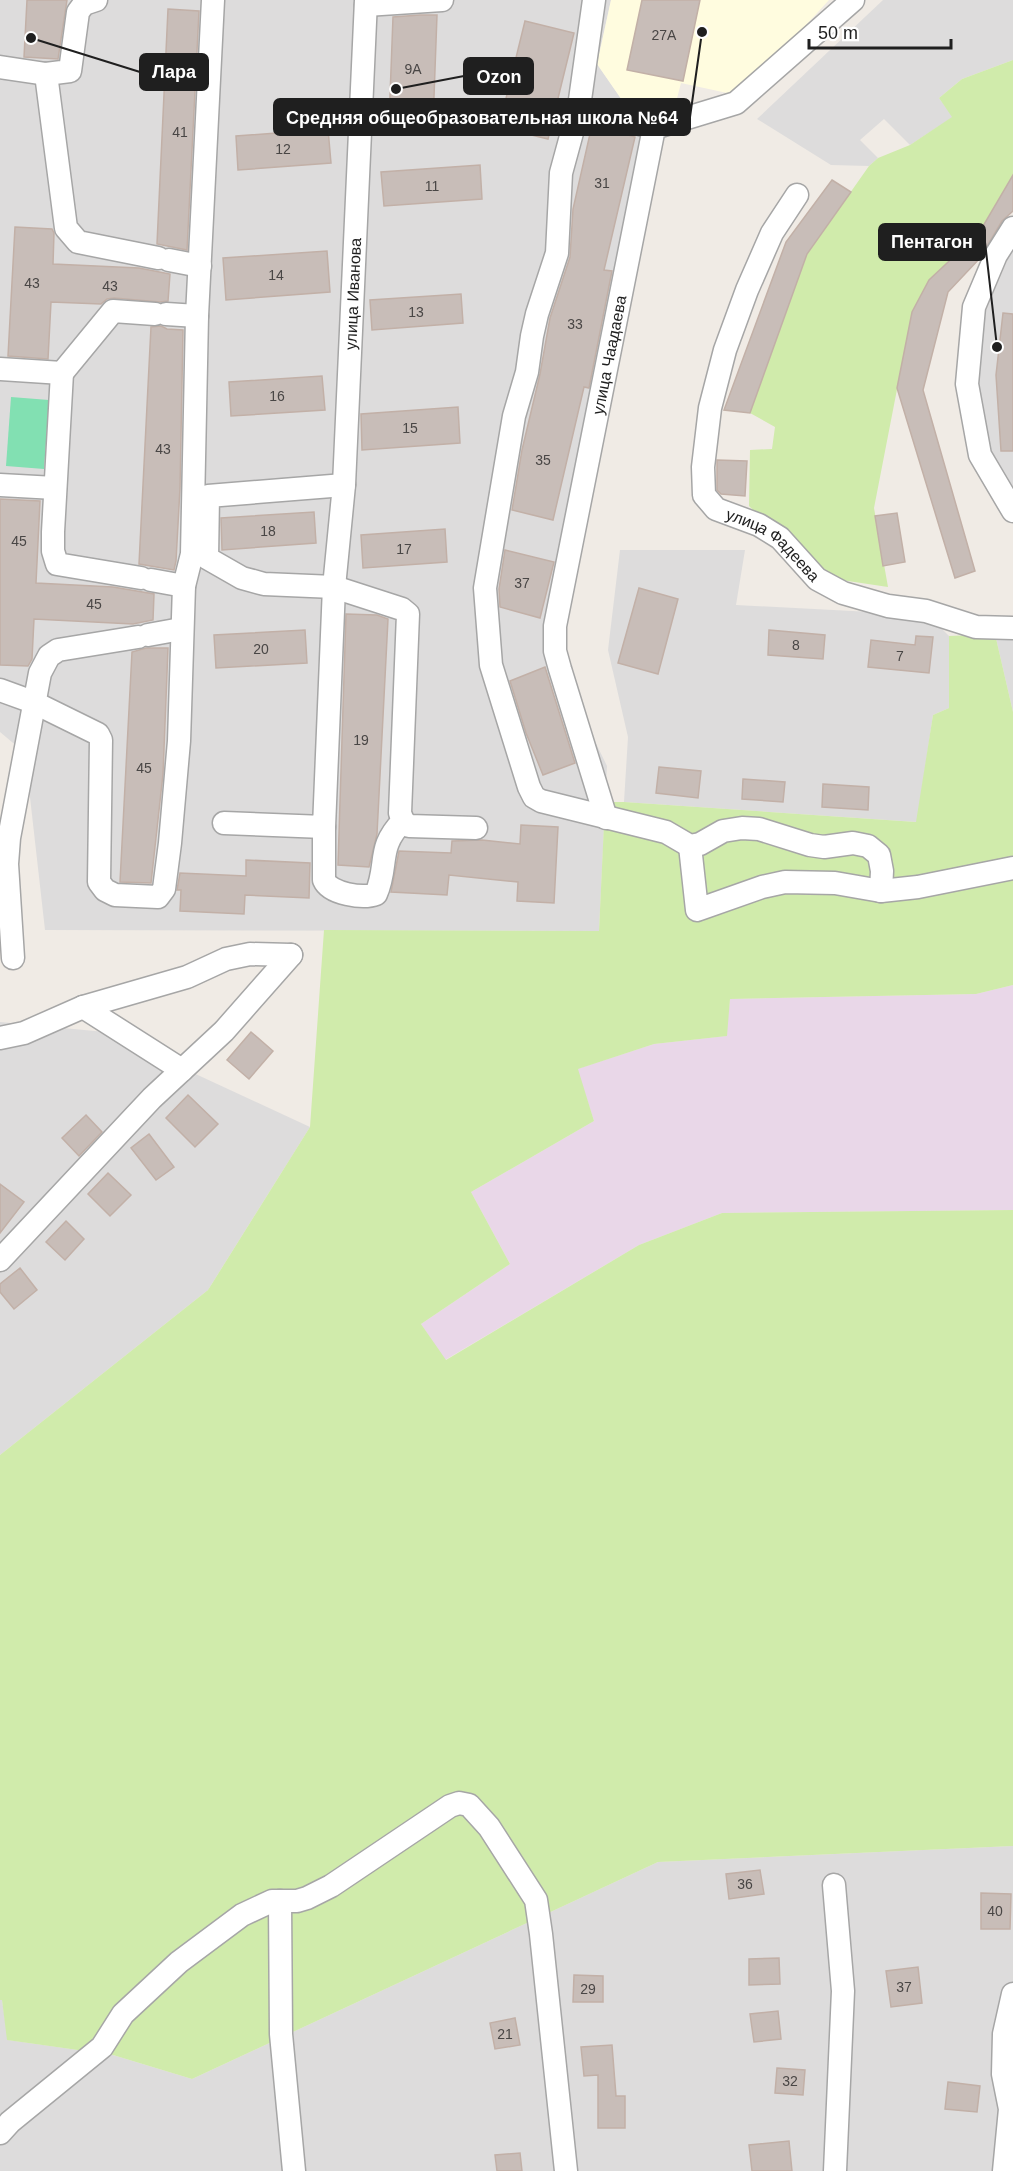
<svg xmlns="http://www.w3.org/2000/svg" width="1013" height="2171" font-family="Helvetica,sans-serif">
  <rect width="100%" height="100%" fill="#f0ebe5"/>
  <g fill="#dddcdc">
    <path d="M0 0H611L597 64 624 103 663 112 544 637 607 766 599 931 45 930 25 753 0 732Z"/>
    <path d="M883 0H1013V60L962 79 939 98 953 117 910 145 884 119 860 140 878 158 869 166 831 165 757 119Z"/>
    <path d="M1013 247V497L988 451 977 384 986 310Z"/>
    <path d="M620 550H745L736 605 928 615 949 636V708L933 715 917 822 624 802 628 737 608 650Z"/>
    <path d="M995 634 1013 635V712Z"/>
    <path d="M0 1022 105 1032 310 1127 208 1290 0 1455Z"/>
    <path d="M1013 1846V2171H0V2000H2L8 2040 113 2055 192 2079 658 1862Z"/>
  </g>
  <path fill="#e9d7e8" d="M1013 985V1210L722 1213 639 1245 445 1360 421 1324 510 1264 471 1192 594 1121 577 1069 654 1044 726 1036 730 999 976 994Z"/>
  <path fill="#fffcdf" d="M611 0H829L741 96 681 83 673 114 624 103 597 64Z"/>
  <g fill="#d0ebab">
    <path d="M1013 60V175L979 233 929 280 912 312 874 508 888 587 821 577 749 506 750 450 772 449 775 427 750 413 807 254 869 166 878 158 910 145 952 117 939 98 962 79Z"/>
    <path d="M995 634 1013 712V985L976 994 730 999 727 1036 654 1044 578 1069 594 1121 471 1192 510 1264 421 1324 446 1360 639 1245 722 1213 1013 1210V1846L658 1862 192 2079 113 2055 7 2040 2 2000H0V1455L208 1290 310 1127 324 930 599 931 605 802H624L916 822 933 715 949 708V636Z"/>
  </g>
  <path fill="#82e0b2" d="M11 397 49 400 44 469 6 466Z"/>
  <g fill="#c8bdb8" stroke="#c2b0a7" stroke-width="1.5">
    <path d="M27 0H67L58 59 24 57Z"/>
    <path d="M642 0H700L683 81 627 70Z"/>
    <path d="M168 9 199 11 187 250 157 244Z"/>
    <path d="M420 15H437L433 124 389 123 393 17Z"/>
    <path d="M525 21 574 33 548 139 499 127Z"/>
    <path d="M592 125 635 137 604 270 612 271 589 388 584 387 553 520 512 510 522 450 540 374 550 318 570 257 573 209Z"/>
    <path d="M328 129 331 163 238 170 236 136Z"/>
    <path d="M480 165 482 199 384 206 381 172Z"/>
    <path d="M1013 175V211L1002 221 980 258 948 292 923 390 975 571 955 578 897 388 912 312 929 280 979 233Z"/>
    <path d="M832 180 851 192 807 254 750 413 724 410 786 242Z"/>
    <path d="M15 227 52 229 54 233 53 264 139 268 170 274 168 301 160 302 114 298 107 299 101 304 51 302 48 359 8 356Z"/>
    <path d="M327 251 330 292 226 300 223 258Z"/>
    <path d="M461 294 463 323 372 330 370 300Z"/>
    <path d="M1003 313 1013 314V451H1001L996 375Z"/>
    <path d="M161 326 167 329 183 330 180 488 176 561 174 570 139 564 151 327Z"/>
    <path d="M322 376 325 410 231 416 229 382Z"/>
    <path d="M458 407 460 443 362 450 361 414Z"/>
    <path d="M717 460 747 461 745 496 721 494 717 490Z"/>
    <path d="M0 499 40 501 36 583 113 587 154 594 153 620 133 624 34 619 32 659 28 666 0 665Z"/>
    <path d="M314 512 316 543 222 550 221 518Z"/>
    <path d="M897 513 905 562 883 566 875 516Z"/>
    <path d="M445 529 447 562 363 568 361 535Z"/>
    <path d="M505 550 554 562 540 618 500 607 499 589Z"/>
    <path d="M639 588 678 599 658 674 618 663Z"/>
    <path d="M346 614 377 615 388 619 377 834 369 867 338 865Z"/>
    <path d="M305 630 307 663 216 668 214 635Z"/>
    <path d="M769 630 825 635 823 659 768 655Z"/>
    <path d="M916 636 933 637 929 673 868 667 871 640 915 645Z"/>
    <path d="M146 648H168L163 774 151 883 120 882 132 652Z"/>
    <path d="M545 667 575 763 543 775 526 733 510 681Z"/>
    <path d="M659 767 701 771 698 798 656 793Z"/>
    <path d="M743 779 785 782 783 802 742 799Z"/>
    <path d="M823 784 869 787 868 810 822 807Z"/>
    <path d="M521 825 558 827 554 903 517 901 518 882 449 875 447 895 391 892 399 851 451 853 452 841 482 840 520 844Z"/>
    <path d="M246 860 310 863 309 898 245 895 244 914 180 911 181 890H177L180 873 246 876Z"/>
    <path d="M251 1032 273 1051 249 1079 227 1060Z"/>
    <path d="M188 1095 218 1124 195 1147 166 1118Z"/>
    <path d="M86 1115 102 1132 79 1156 62 1138Z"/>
    <path d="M149 1134 174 1167 156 1180 131 1148Z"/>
    <path d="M108 1173 131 1195 110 1216 88 1194Z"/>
    <path d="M0 1184 24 1202 0 1233Z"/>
    <path d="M66 1221 84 1239 65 1260 46 1242Z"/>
    <path d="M20 1268 37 1290 14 1309 0 1292V1284Z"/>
    <path d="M760 1870 764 1894 729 1899 726 1874Z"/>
    <path d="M981 1893 1011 1894 1010 1929H981Z"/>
    <path d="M779 1958 780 1984 749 1985V1959Z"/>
    <path d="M918 1967 922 2003 891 2007 886 1971Z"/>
    <path d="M574 1975 603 1976V2002H573Z"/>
    <path d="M778 2011 781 2039 754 2042 750 2014Z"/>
    <path d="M515 2018 520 2045 495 2049 490 2023Z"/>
    <path d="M612 2045 616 2096H625V2128H598V2075L584 2076 581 2047Z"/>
    <path d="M777 2068 805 2070 803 2095 775 2093Z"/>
    <path d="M948 2082 980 2086 977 2112 945 2109Z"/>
    <path d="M789 2141 792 2171H752L749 2145Z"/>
    <path d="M520 2153 522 2171H497L495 2155Z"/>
  </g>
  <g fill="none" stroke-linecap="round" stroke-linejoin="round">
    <g stroke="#a6a6a6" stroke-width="25">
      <g id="minor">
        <path d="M594 0 579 107 561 173 557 253 537 314 532 336 527 372 514 416 485 588 491 665 529 787 534 797 541 801 666 832 690 846 700 844 723 831 742 828 759 829 810 845 824 847 853 843 868 846 879 855 882 871 881 891"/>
        <path d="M366 5 442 0"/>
        <path d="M0 67 46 74 70 71 78 12 84 4 96 0"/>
        <path d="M46 74 66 228 78 242 158 258"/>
        <path d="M579 107 654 128"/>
        <path id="s1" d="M797 195 772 233 747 290 725 350 710 408 703 467 704 495 716 509 759 525 780 538 817 579 843 593 888 606 926 611 976 627 1013 628"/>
        <path d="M1013 228 996 255 974 307 967 384 980 455 1013 511"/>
        <path d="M169 260 200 266"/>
        <path d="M166 314 197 316"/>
        <path d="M0 369 62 373 113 311 155 314"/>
        <path d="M62 373 53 532V551L57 564 141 578"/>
        <path d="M0 485 55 488"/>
        <path d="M344 485 208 496 207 558 242 578 264 584 334 587 402 609 408 614 400 813 403 821 409 826 476 828"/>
        <path d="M151 580 184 586"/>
        <path d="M148 635 181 629"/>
        <path d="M0 690 33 702 98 734 101 740 99 882 105 890 115 895 158 897 164 889 170 843 179 741 184 586 192 554 197 316 213 0"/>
        <path id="s2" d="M606 818 560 669 555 651V626L654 128 736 103 853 0"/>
        <path id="s3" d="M224 823 324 827 334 587 344 485 366 0"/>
        <path d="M324 827V880C330 894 363 899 376 894 389 864 376 848 403 821"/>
        <path d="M690 846 697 910 762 887 785 882 835 883 881 891 918 887 1013 868"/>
        <path d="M13 958 7 864 9 838 40 673 49 656 58 650 138 637"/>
        <path d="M83 1007 182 1070"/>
        <path d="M0 1038 24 1033 83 1007 187 977 226 959 250 954 291 955"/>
        <path d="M0 1260 152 1098 224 1031 291 955"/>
        <path d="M834 1885 843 1991 835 2171"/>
        <path d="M280 1901 281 2034 294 2171"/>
        <path d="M0 2133 10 2122 102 2047 123 2014 179 1962 242 1915 272 1901H297L307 1898 331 1886 450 1806 459 1803 469 1805 489 1827 536 1900 541 1934 566 2171"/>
        <path d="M1004 2171 1010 2109 1003 2074 1004 2034 1013 1994"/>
      </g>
    </g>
    <use href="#minor" stroke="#fff" stroke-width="22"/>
  </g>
  <g text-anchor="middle" stroke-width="4.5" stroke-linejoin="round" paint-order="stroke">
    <g font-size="14" fill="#494645">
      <text x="664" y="40">27А</text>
      <text x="413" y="74">9А</text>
      <text x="180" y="137">41</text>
      <text x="283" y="154">12</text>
      <text x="602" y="188">31</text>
      <text x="432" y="191">11</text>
      <text x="276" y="280">14</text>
      <text x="32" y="288">43</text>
      <text x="110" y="291">43</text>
      <text x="416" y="317">13</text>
      <text x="575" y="329">33</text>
      <text x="277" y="401">16</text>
      <text x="410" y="433">15</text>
      <text x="163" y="454">43</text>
      <text x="543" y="465">35</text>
      <text x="268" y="536">18</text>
      <text x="19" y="546">45</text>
      <text x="404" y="554">17</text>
      <text x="522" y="588">37</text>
      <text x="94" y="609">45</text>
      <text x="796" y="650">8</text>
      <text x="261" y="654">20</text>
      <text x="900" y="661">7</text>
      <text x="361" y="745">19</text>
      <text x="144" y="773">45</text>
      <text x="745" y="1889">36</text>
      <text x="995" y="1916">40</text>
      <text x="904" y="1992">37</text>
      <text x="588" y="1994">29</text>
      <text x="505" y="2039">21</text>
      <text x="790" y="2086">32</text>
    </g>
    <g font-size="16" fill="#1f1f1f" stroke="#fff">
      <text dy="6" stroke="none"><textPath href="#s3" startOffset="634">улица Иванова</textPath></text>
      <text dy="6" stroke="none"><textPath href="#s2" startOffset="476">улица Чаадаева</textPath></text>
      <text dy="6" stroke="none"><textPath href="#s1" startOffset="406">улица Фадеева</textPath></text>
    </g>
  </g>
  <path fill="none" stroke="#1f1f1f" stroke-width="2" d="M31 38L140 72M396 89L464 76M702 32L690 117M997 347L985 242"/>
  <g fill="#1f1f1f" stroke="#fff" stroke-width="2">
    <circle cx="31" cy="38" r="6"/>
    <circle cx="396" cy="89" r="6"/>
    <circle cx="702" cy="32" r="6"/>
    <circle cx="997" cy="347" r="6"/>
  </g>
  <g fill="#1f1f1f" stroke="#1f1f1f" stroke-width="2">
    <rect x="140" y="54" width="68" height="36" rx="6"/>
    <rect x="464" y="58" width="69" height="36" rx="6"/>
    <rect x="274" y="99" width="416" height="36" rx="6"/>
    <rect x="879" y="224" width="106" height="36" rx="6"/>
  </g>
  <g font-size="18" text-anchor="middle" font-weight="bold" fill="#fff">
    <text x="174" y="78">Лара</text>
    <text x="499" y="83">Ozon</text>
    <text x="482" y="124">Средняя общеобразовательная школа №64</text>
    <text x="932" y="248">Пентагон</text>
  </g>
  <path d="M809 39v9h142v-9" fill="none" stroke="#1f1f1f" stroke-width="3"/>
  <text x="818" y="39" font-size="18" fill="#1f1f1f" stroke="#ffffff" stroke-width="4.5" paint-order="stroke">50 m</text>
</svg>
